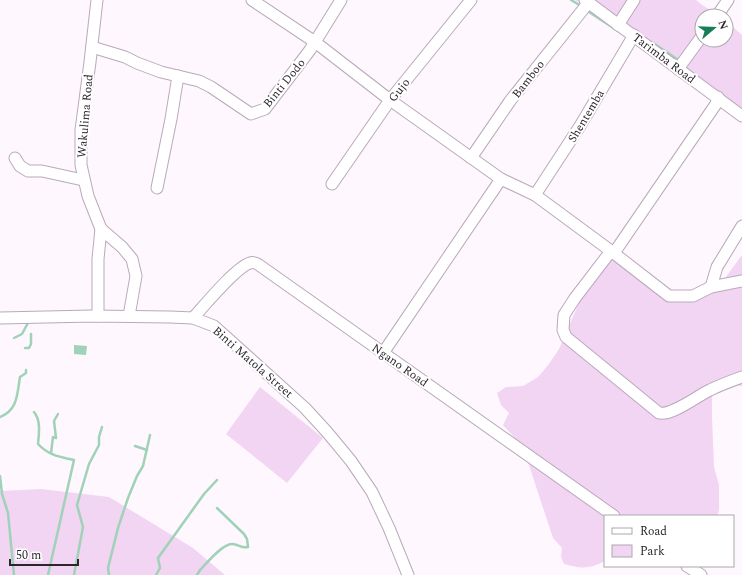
<svg xmlns="http://www.w3.org/2000/svg" width="742" height="575" font-family="Spectral,serif">
  <rect width="100%" height="100%" fill="#fef7fe"/>
  <g fill="#f2d5f2">
    <path d="M575 0H696L702 5 719 15 720 16H702V40H726V21L742 35V115Z"/>
    <path d="M742 255V386L734 385 712 391V417L714 467 719 485V510L717 516H605V561C588 569 583 569 564 564L561 557 562 548 553 538 525 453 514 437 503 425 509 413 501 405 497 393 506 387 523 386 538 377 549 364 559 349 582 296 606 262 617 257 682 300 720 285Z"/>
    <path d="M260 387 323 438 287 483 226 434Z"/>
    <path d="M41 489 109 497 193 548 225 575H0V491Z"/>
  </g>
  <path fill="#9fd2b7" d="M74 345 87 346 86 355 74 354Z"/>
  <g fill="none" stroke-linecap="round" stroke-linejoin="round">
    <g stroke="#9fd2b7" stroke-width="2.5">
      <path d="M571 0 581 6"/>
      <path d="M586 10 624 35"/>
      <path d="M653 43 680 61"/>
      <path d="M14 338 22 334 29 321"/>
      <path d="M25 348H29L31 344V334"/>
      <path d="M34 412C41 420 39 434 38 444 48 455 60 457 74 460L48 575"/>
      <path d="M0 417C18 410 17 394 20 377L26 373V370"/>
      <path d="M135 446 147 450"/>
      <path d="M51 453 53 437 56 438 54 421 58 414"/>
      <path d="M0 476 2 494 8 513 14 575"/>
      <path d="M74 575 83 527 77 505 89 464 99 445V437L102 427"/>
      <path d="M109 575 108 568 118 528 128 498 137 476 143 466 150 435"/>
      <path d="M156 575 160 568 158 558 204 494 217 480"/>
      <path d="M197 575 200 570C207 563 222 544 232 544 239 544 241 549 248 547L247 539 244 534 217 508"/>
    </g>
    <g stroke="#baa9ba" stroke-width="13">
      <g id="minor">
        <path d="M97 0 90 62 81 130V165L88 196 101 229 122 247 132 259 136 276 129 316"/>
        <path d="M252 0 315 42 390 100 501 179 535 195 611 251 669 296H693L711 287 742 281"/>
        <path d="M585 0 742 116"/>
        <path d="M717 16 728 0"/>
        <path d="M618 25 634 0"/>
        <path d="M92 47 125 57 137 63 161 72 199 81 211 87 251 114 265 109 291 75 310 50 341 0"/>
        <path d="M678 69 702 36"/>
        <path d="M15 158 20 166 28 171H42L83 180"/>
        <path d="M471 158 510 101 589 2"/>
        <path d="M332 184 390 100 471 0"/>
        <path d="M157 188 171 119 178 76"/>
        <path d="M535 195 580 126 634 35"/>
        <path d="M611 251 575 298 564 315 563 330 566 337 659 413C672 416 697 396 710 390 720 385 731 381 742 377"/>
        <path d="M614 253 716 104 718 97"/>
        <path d="M711 287 717 267 742 226"/>
        <path d="M98 316V259L101 229"/>
        <path d="M0 318 92 316 170 317 193 318 214 326 305 408 327 432 351 461 372 492 389 528 408 575"/>
        <path d="M193 318C204 306 236 267 250 263 253 262 256 263 259 265L614 516"/>
        <path d="M383 353 501 179"/>
        <path d="M687 566 701 575"/>
      </g>
    </g>
    <use href="#minor" stroke="#fff" stroke-width="11"/>
  </g>
  <g text-anchor="middle" stroke-width="4" stroke-linejoin="round" paint-order="stroke">
    <g font-size="12" fill="#2c262c" stroke="#fff">
      <text transform="translate(664 58) rotate(37)" y="4">Tarimba Road</text>
      <text transform="translate(528 79) rotate(-52)" y="4">Bamboo</text>
      <text transform="translate(284 83) rotate(-51)" y="4">Binti Dodo</text>
      <text transform="translate(399 90) rotate(-52)" y="4">Gujo</text>
      <text transform="translate(85 116) rotate(-85)" y="4">Wakulima Road</text>
      <text transform="translate(586 116) rotate(-59)" y="4">Shentemba</text>
      <text transform="translate(253 362) rotate(41)" y="4">Binti Matola Street</text>
      <text transform="translate(400 365) rotate(35)" y="4">Ngano Road</text>
    </g>
  </g>
  <rect x="604" y="515" width="130" height="52" fill="#ffffff" stroke="#aba8ab"/>
  <rect x="612" y="528" width="20" height="6" fill="#ffffff" stroke="#aba8ab"/>
  <text x="640" y="535" font-size="12" fill="#2c262c">Road</text>
  <rect x="612" y="545" width="20" height="12" fill="#f2d5f2" stroke="#aba8ab"/>
  <text x="640" y="555" font-size="12" fill="#2c262c">Park</text>
  <g transform="translate(714 28) rotate(71)"><circle r="19" fill="#ffffff" stroke="#aba8ab"/>
  <path d="M0-3L7 15L0 10L-7 15Z" fill="#187e57"/>
  <text y="-6" font-size="11" font-weight="bold" text-anchor="middle" fill="#2c262c">N</text>
  </g>
  <path d="M10 559v6h68v-6" fill="none" stroke="#2c262c" stroke-width="2"/>
  <text x="16" y="559" font-size="12" fill="#2c262c" stroke="#ffffff" stroke-width="3" paint-order="stroke">50 m</text>
</svg>
